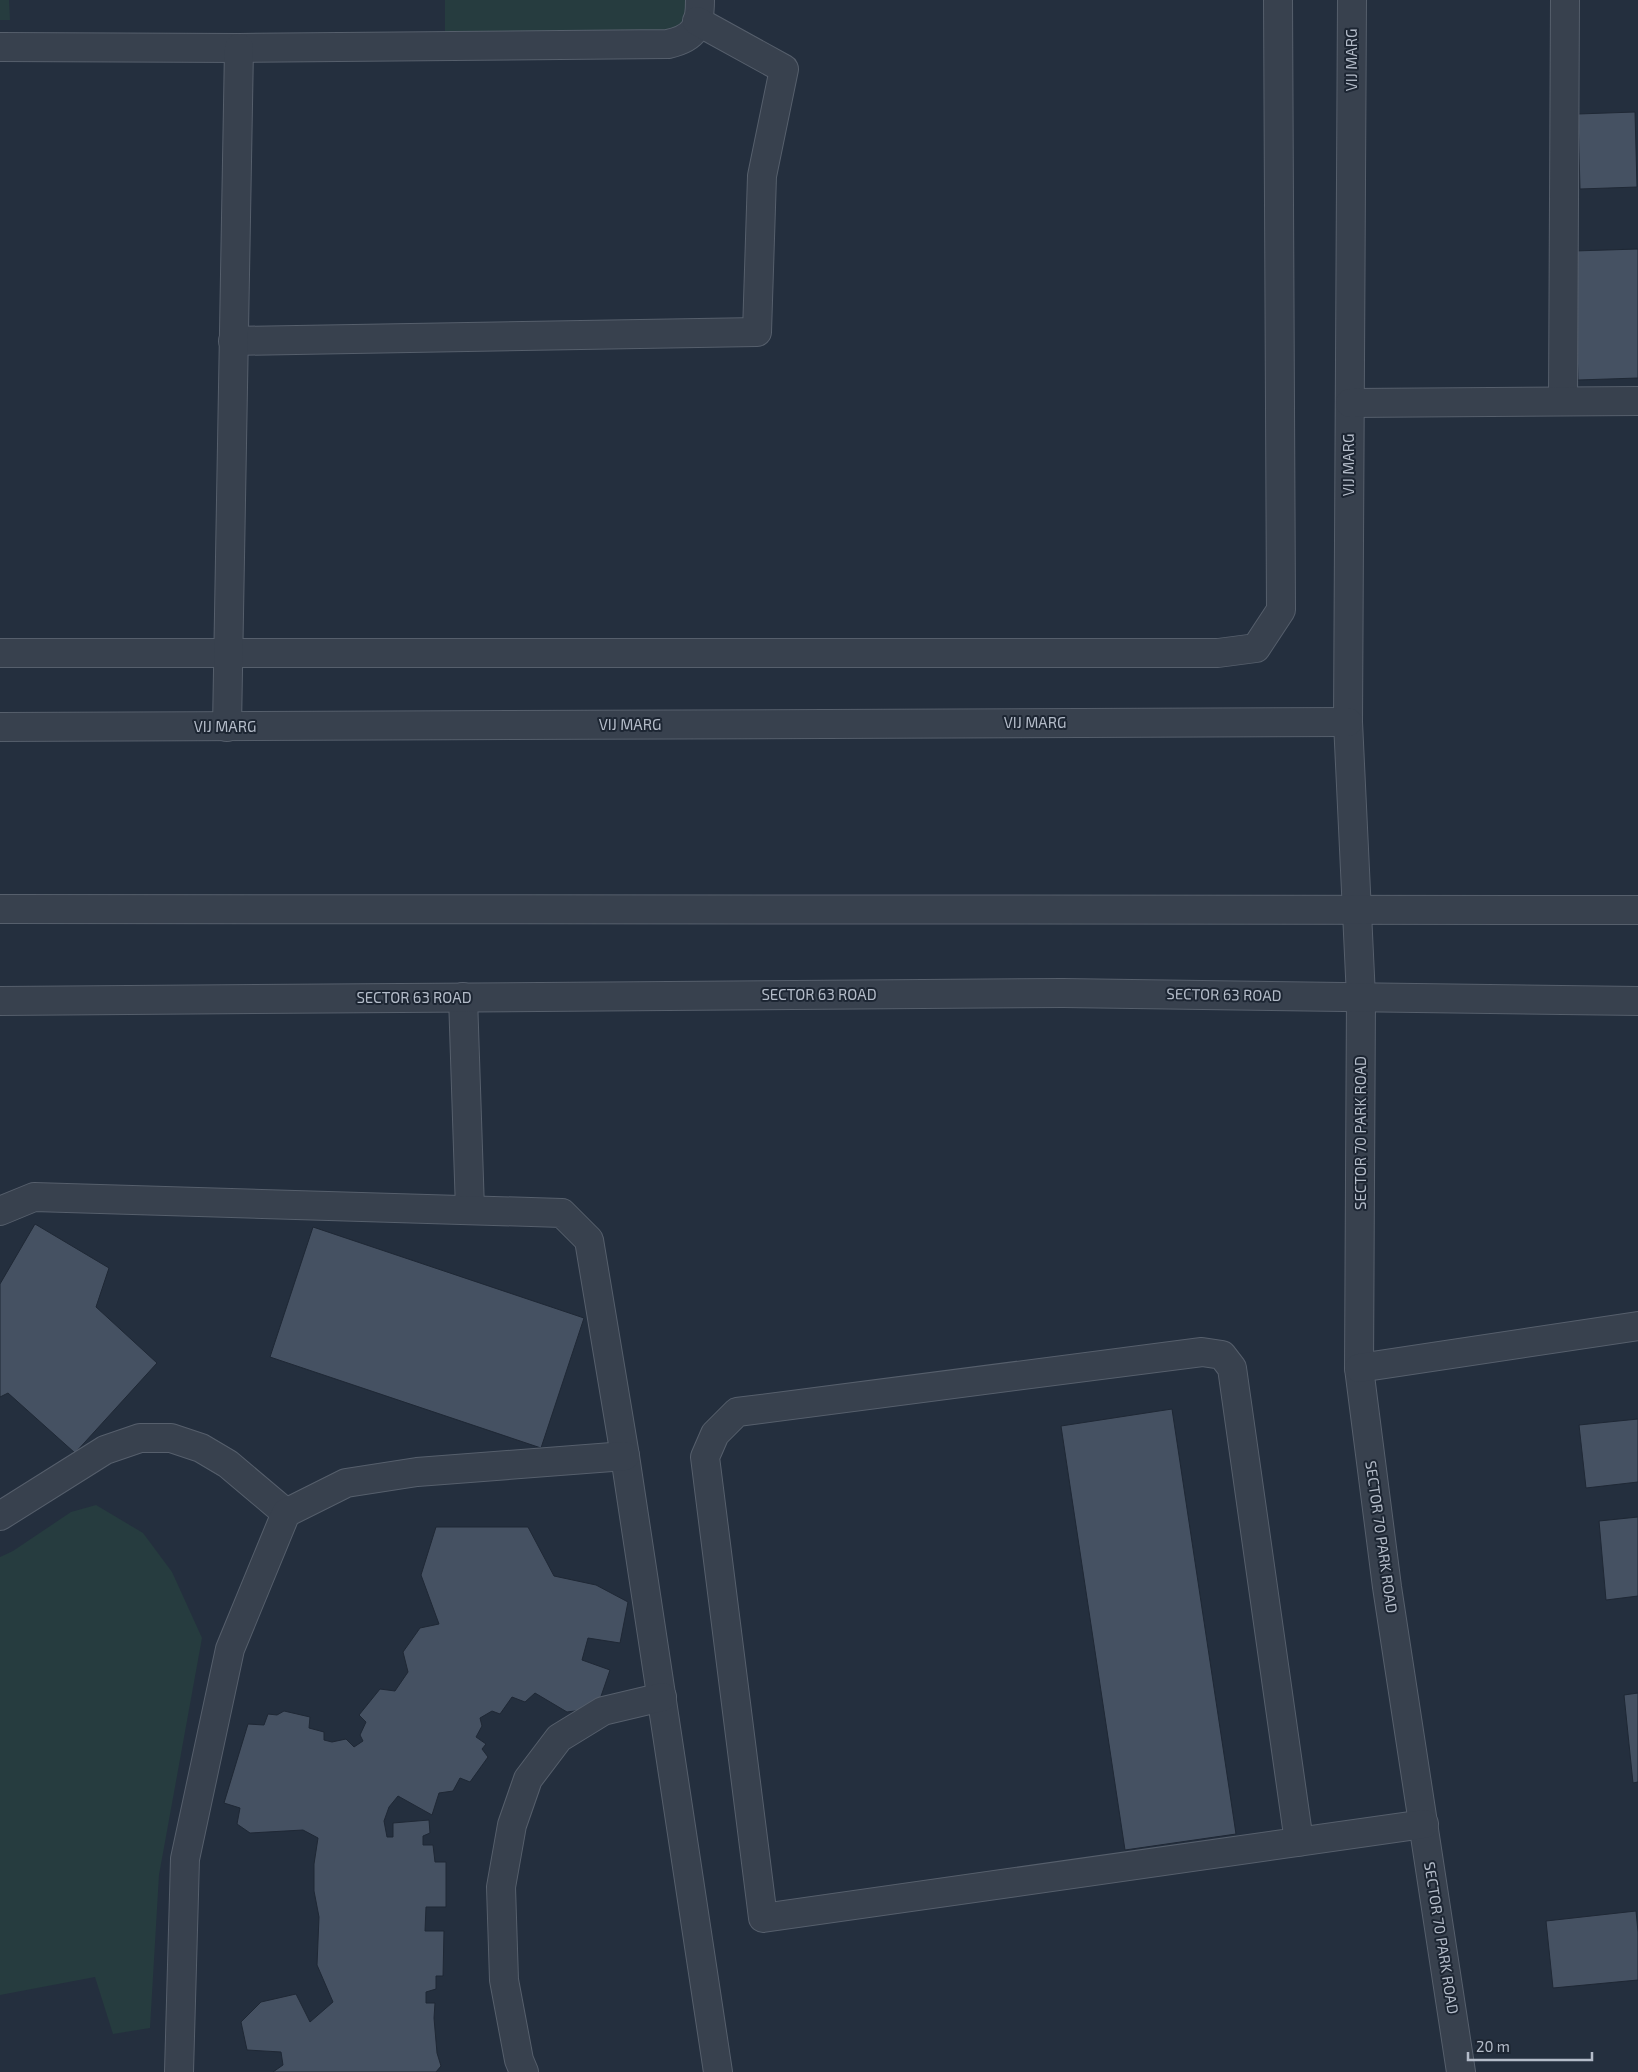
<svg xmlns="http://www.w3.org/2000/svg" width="1638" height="2072" font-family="'Exo 2',sans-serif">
  <rect width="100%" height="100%" fill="#242f3e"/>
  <g fill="#263c3f">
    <path d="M0 0H9L10 20H0Z"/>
    <path d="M445 0H685V31L445 33Z"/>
    <path d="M96 1505 143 1533 172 1572 202 1638 159 1875 150 2028 113 2034 95 1977 0 1995V1557L13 1551 71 1512Z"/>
  </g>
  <g fill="#455162" stroke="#1f2835">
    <path d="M1635 112 1637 187 1580 189 1578 114Z"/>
    <path d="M1638 249V378L1578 380 1574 251Z"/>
    <path d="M35 1224 109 1268 96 1307 157 1363 75 1453 8 1393 0 1397V1284Z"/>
    <path d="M313 1227 584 1318 541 1448 270 1357Z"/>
    <path d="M1172 1409 1236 1834 1125 1850 1061 1426Z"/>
    <path d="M1638 1419V1482L1586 1488 1579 1425Z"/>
    <path d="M1638 1517V1596L1606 1600 1599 1521Z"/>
    <path d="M436 1527H528L554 1576 596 1585 628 1602 620 1643 588 1638 582 1660 610 1670 597 1708 567 1712 535 1693 525 1702 512 1697 500 1714 492 1711 480 1718 482 1726 476 1737 486 1744 482 1749 488 1757 470 1782 460 1778 453 1791 439 1793 432 1815 398 1796 389 1807 384 1821 387 1837H393V1823L429 1820 430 1833 423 1836V1845H433L435 1862H446V1907H426L425 1931H444L443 1976H436V1989L426 1992V2003H435L434 2018 437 2053 441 2066 436 2072H273L283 2065 281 2052 247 2050 241 2022 261 2002 296 1994 310 2022 333 2002 317 1965 319 1917 314 1891V1864L318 1838 303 1830 250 1833 237 1824 240 1808 224 1803 248 1724 264 1725 268 1714 277 1715 284 1711 310 1717 309 1728 324 1732V1740L332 1742 346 1739 354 1747 363 1741 360 1735 366 1722 359 1715 380 1689 395 1691 408 1672 403 1652 420 1628 439 1624 421 1575Z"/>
    <path d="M1638 1693V1782L1633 1783 1624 1695Z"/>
    <path d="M1636 1911 1638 1932V1980L1553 1988 1546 1921Z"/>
  </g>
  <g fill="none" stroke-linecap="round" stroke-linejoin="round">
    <g stroke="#565f6c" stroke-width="30">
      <g id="minor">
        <path d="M1352 0 1348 722 1361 997 1359 1368 1387 1587 1461 2072"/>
        <path d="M0 47 239 48 668 44C695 38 700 27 700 0"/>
        <path d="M233 341 757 332 762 176 784 69 697 21"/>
        <path d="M1563 401 1565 0"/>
        <path d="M1350 403 1638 401"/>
        <path d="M0 653H1218L1256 648 1281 610 1278 0"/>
        <path d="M0 727 1348 722"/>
        <path d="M227 727 239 48"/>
        <path d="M0 909 1638 910"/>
        <path d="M463 997 470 1210"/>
        <path d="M0 1001 1063 993 1638 1001"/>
        <path d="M0 1211 34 1197 562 1213 589 1240 625 1456 718 2072"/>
        <path d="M1359 1368 1638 1326"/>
        <path d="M0 1516 105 1450 140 1438H171L201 1448 228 1464 286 1513"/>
        <path d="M1299 1842 1232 1368 1222 1355 1202 1352 737 1412 715 1434 705 1457 763 1918 1424 1824"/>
        <path d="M179 2072 185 1859 230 1649 286 1513 346 1483 417 1472 625 1456"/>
        <path d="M524 2072 519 2060 504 1980 501 1887 512 1825 528 1779 559 1738 603 1711 662 1697"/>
      </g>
    </g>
    <use href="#minor" stroke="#38414e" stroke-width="28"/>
  </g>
  <g text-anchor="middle" stroke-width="4" stroke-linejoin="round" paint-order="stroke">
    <g font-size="15" fill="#b4bcc9" stroke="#1d2633">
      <text transform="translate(1352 60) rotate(-90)" y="5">VIJ MARG</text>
      <text transform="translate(1349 465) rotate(-90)" y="5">VIJ MARG</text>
      <text x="1035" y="728">VIJ MARG</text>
      <text x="630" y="730">VIJ MARG</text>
      <text x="225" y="732">VIJ MARG</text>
      <text x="819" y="1000">SECTOR 63 ROAD</text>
      <text transform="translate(1224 995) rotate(1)" y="5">SECTOR 63 ROAD</text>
      <text x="414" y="1003">SECTOR 63 ROAD</text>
      <text transform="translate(1361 1133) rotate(-90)" y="5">SECTOR 70 PARK ROAD</text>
      <text transform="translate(1381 1537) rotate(82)" y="5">SECTOR 70 PARK ROAD</text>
      <text transform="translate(1441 1938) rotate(81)" y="5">SECTOR 70 PARK ROAD</text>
    </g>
  </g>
  <path d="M1468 2052v8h124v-8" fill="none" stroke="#b4bcc9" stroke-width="2.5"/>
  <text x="1476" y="2052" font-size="15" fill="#b4bcc9" stroke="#1d2633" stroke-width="4" paint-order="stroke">20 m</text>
</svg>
